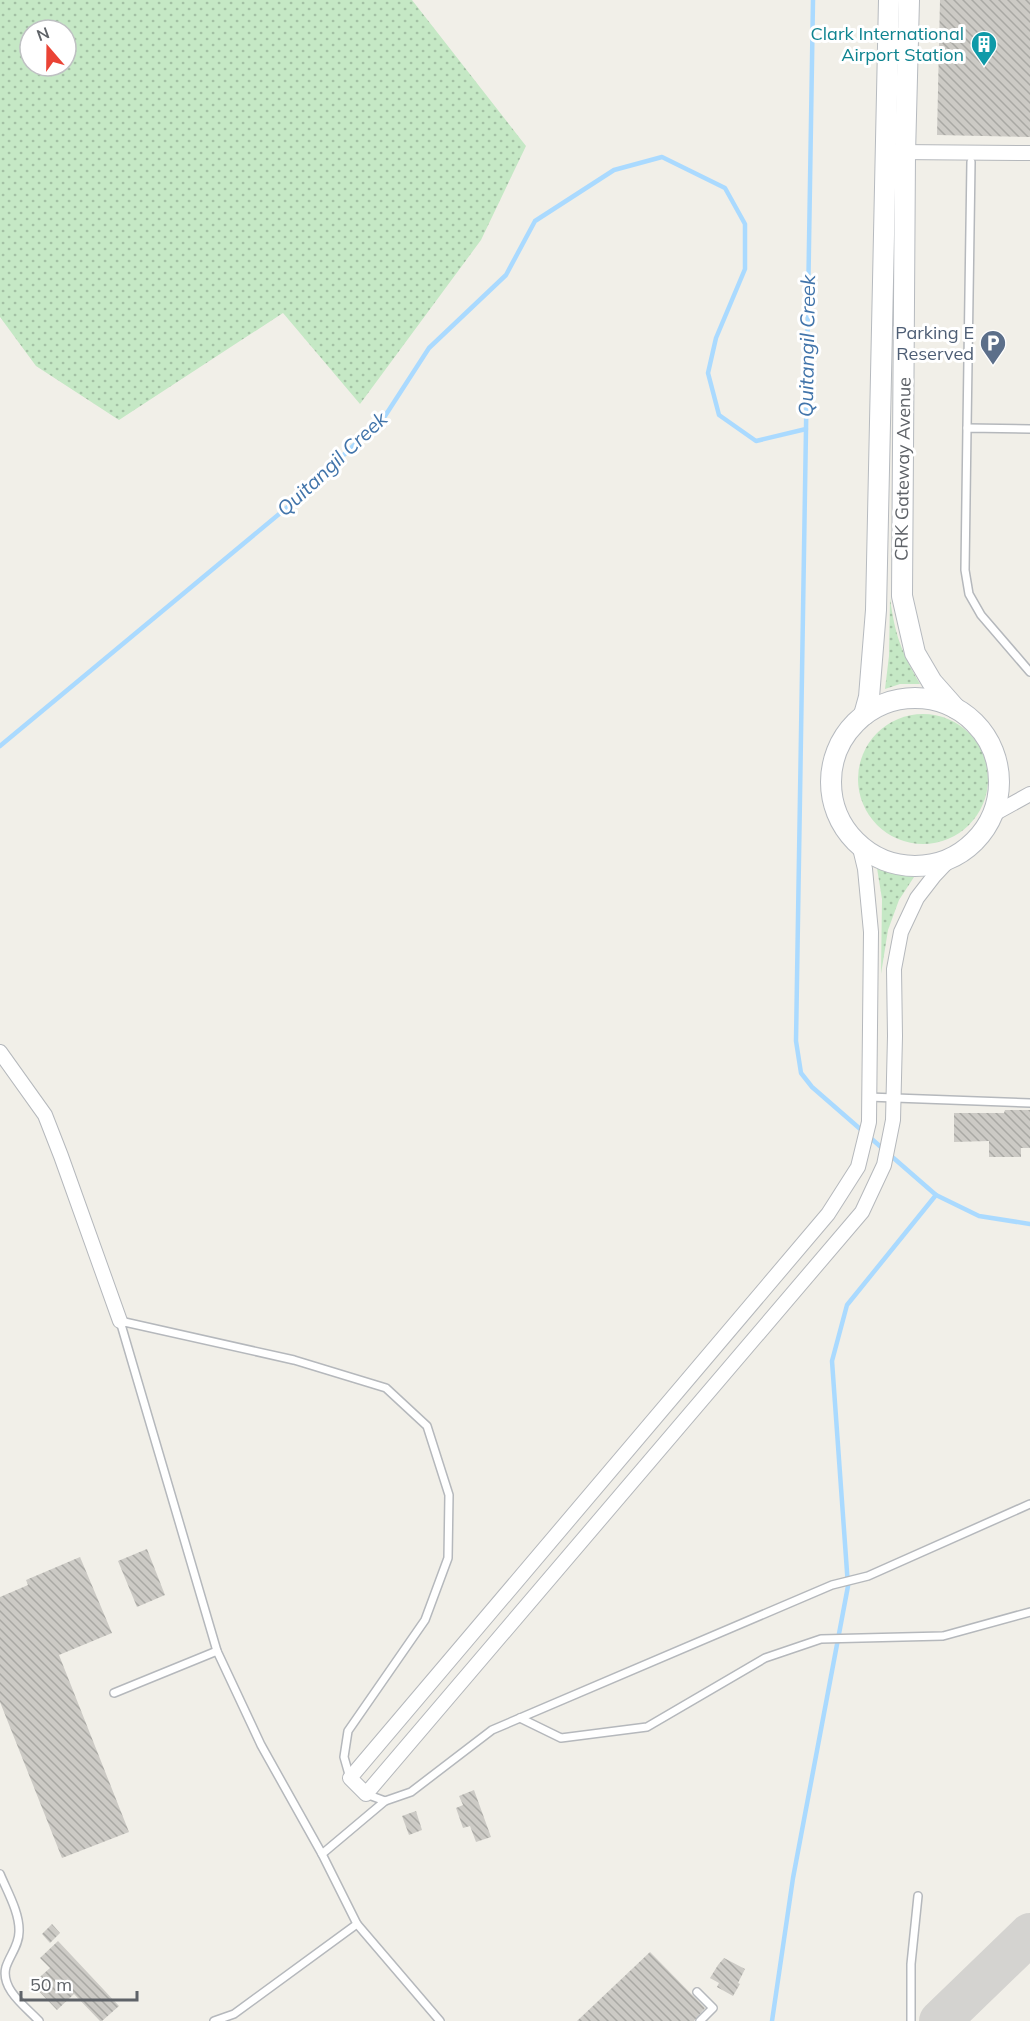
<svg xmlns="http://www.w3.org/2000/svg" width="1030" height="2021" font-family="Mulish,sans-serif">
  <defs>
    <pattern id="grass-dots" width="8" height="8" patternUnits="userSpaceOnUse" patternTransform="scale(1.5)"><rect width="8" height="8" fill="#c5e8c5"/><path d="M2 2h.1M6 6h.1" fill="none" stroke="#a3c0a4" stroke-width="1.8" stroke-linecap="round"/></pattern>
    <pattern id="building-back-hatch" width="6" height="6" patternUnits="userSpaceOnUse" patternTransform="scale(1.5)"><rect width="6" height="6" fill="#cccac5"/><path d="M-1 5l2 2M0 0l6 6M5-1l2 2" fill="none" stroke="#a9a8a4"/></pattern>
  </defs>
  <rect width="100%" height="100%" fill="#f1efe8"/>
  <g fill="url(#grass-dots)" fill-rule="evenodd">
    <path d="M0 0H412L526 146 481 240 360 404 283 313 119 420 36 366 0 317ZM30 30H66V66H30Z"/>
    <path d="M890 598C895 635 901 651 920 684H900L885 689 889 656Z"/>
    <circle cx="923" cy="779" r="65"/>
    <path d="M877 868 897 874 914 877 899 900 888 930 881 974 882 899Z"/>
  </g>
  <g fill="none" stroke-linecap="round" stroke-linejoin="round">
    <g stroke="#aadaff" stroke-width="4.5">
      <path d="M806 429 796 1041 801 1073 812 1087 936 1195 979 1216 1030 1224"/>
      <path d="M0 746 296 500 385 416 429 348 506 275 535 221 614 170 662 157 725 188 745 224V269L716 338 708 373 719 415 756 441 806 429 813 0"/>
      <path d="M772 2021 793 1878 848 1586 832 1361 847 1305 936 1195"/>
    </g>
    <path stroke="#d4d3d0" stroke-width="42" d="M940 2021 1030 1934"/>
  </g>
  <g fill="url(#building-back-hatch)">
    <path d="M940 0H1030V137L937 135Z"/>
    <path d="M1005 1110H1030V1148H1021V1157H989V1141L954 1142V1113H1004Z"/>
    <path d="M147 1549 165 1595 137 1607 118 1561Z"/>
    <path d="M80 1557 112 1633 59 1655 129 1832 62 1858 0 1702V1597L28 1585 26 1580Z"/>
    <path d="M474 1790 491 1837 476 1842 470 1826 463 1828 456 1808 463 1805 459 1796Z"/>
    <path d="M416 1811 422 1830 409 1835 402 1816Z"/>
    <path d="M52 1924 60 1933 50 1943 42 1934Z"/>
    <path d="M58 1941 119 2006 102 2021H100L74 1994 57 2010 32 1984 50 1968 40 1958Z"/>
    <path d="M650 1952 705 2008 694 2021H577Z"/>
    <path d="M724 1958 745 1969 738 1983 740 1984 733 1996 717 1987 719 1983 710 1978 718 1965Z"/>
  </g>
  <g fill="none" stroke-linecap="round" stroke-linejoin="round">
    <g stroke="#b5b8bc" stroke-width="10">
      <g id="lane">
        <path d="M967 428 971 162"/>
        <path d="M1030 429 967 428 965 570 969 594 981 615 1030 672"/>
        <path d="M868 1097 1030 1103"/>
        <path d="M114 1693 217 1651"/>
        <path d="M520 1718 561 1738 647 1727 765 1658 821 1639 943 1636 1030 1612"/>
        <path d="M366 1794 385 1801 411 1792 492 1730 832 1585 868 1576 1030 1504"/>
        <path d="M322 1854 385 1801"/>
        <path d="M0 1874C7 1891 20 1913 19 1932 19 1945 10 1955 6 1967 0 1989 26 2007 39 2021"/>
        <path d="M357 1924 440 2021"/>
        <path d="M697 1992 713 2008 700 2021"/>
        <path d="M214 2021 234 2014 357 1924 322 1854 261 1745 217 1651 120 1321 294 1360 386 1388 427 1426 449 1495 448 1558 425 1620 348 1731 344 1757 350 1778"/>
        <path d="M911 2021V1964L918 1896"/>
      </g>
    </g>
    <g stroke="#b5b8bc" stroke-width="16">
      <g id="street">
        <path d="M897 152 1030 153"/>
        <path d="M992 815 1030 794"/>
        <path d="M859 844 865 869 871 932 869 1122 858 1167 828 1214 350 1778 366 1794 862 1212 884 1165 893 1120 895 1036 894 969 901 932 917 898 934 876 951 858"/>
        <path d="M0 1052 45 1115 61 1156 120 1321"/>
      </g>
    </g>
    <g stroke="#b6babf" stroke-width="22">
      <g id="secondary">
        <path d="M909 0 905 154 902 596 915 653 932 682 955 708"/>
        <circle cx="915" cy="782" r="84"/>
        <path d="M864 715 869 697 876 610 889 0"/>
      </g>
    </g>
    <use href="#lane" stroke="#fff" stroke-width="7"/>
    <use href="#street" stroke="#fff" stroke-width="14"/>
    <use href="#secondary" stroke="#fff" stroke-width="20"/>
  </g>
  <defs>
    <g id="building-pin" transform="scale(1.35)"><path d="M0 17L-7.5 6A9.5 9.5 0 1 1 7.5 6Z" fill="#0f9aa8" stroke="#fff"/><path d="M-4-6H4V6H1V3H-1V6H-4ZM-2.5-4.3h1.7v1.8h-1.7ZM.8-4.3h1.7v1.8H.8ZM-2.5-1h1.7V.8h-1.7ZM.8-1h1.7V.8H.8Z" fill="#fff"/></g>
    <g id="parking-pin" transform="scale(1.35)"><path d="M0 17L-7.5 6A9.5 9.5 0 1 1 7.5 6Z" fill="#5c6f8a" stroke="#fff"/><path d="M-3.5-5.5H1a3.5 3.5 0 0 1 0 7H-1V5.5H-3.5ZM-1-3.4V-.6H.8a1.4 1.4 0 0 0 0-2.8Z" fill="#fff"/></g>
  </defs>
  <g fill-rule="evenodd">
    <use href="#building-pin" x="984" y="44"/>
    <use href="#parking-pin" x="993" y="343"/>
  </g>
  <g text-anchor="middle" stroke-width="6" stroke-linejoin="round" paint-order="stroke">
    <g font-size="18" fill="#0d838f" stroke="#fff" text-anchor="end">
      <text x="964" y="40">Clark International<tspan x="964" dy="21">Airport Station</tspan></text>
    </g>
    <g font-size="18" fill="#4e5e75" stroke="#fff" text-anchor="end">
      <text x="974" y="339">Parking E<tspan x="974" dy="21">Reserved</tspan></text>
    </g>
    <g font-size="18" fill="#5f6368" stroke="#fff">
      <text transform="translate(903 469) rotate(-89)" y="6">CRK Gateway Avenue</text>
    </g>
    <g font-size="20" font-style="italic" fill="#4174aa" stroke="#fff">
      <text transform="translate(807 346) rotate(-89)" y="7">Quitangil Creek</text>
      <text transform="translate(332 464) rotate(-43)" y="7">Quitangil Creek</text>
    </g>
  </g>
  <g transform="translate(48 48) rotate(340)"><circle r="28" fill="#ffffff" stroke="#bfc1c3" stroke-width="1.5"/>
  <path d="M0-4.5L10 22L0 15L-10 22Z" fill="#ea4335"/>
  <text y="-9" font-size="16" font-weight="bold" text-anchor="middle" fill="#5f6368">N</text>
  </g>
  <path d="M21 1991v9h116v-9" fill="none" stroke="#5f6368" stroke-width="3"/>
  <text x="30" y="1991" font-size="18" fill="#5f6368" stroke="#ffffff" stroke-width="4.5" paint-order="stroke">50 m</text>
</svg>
